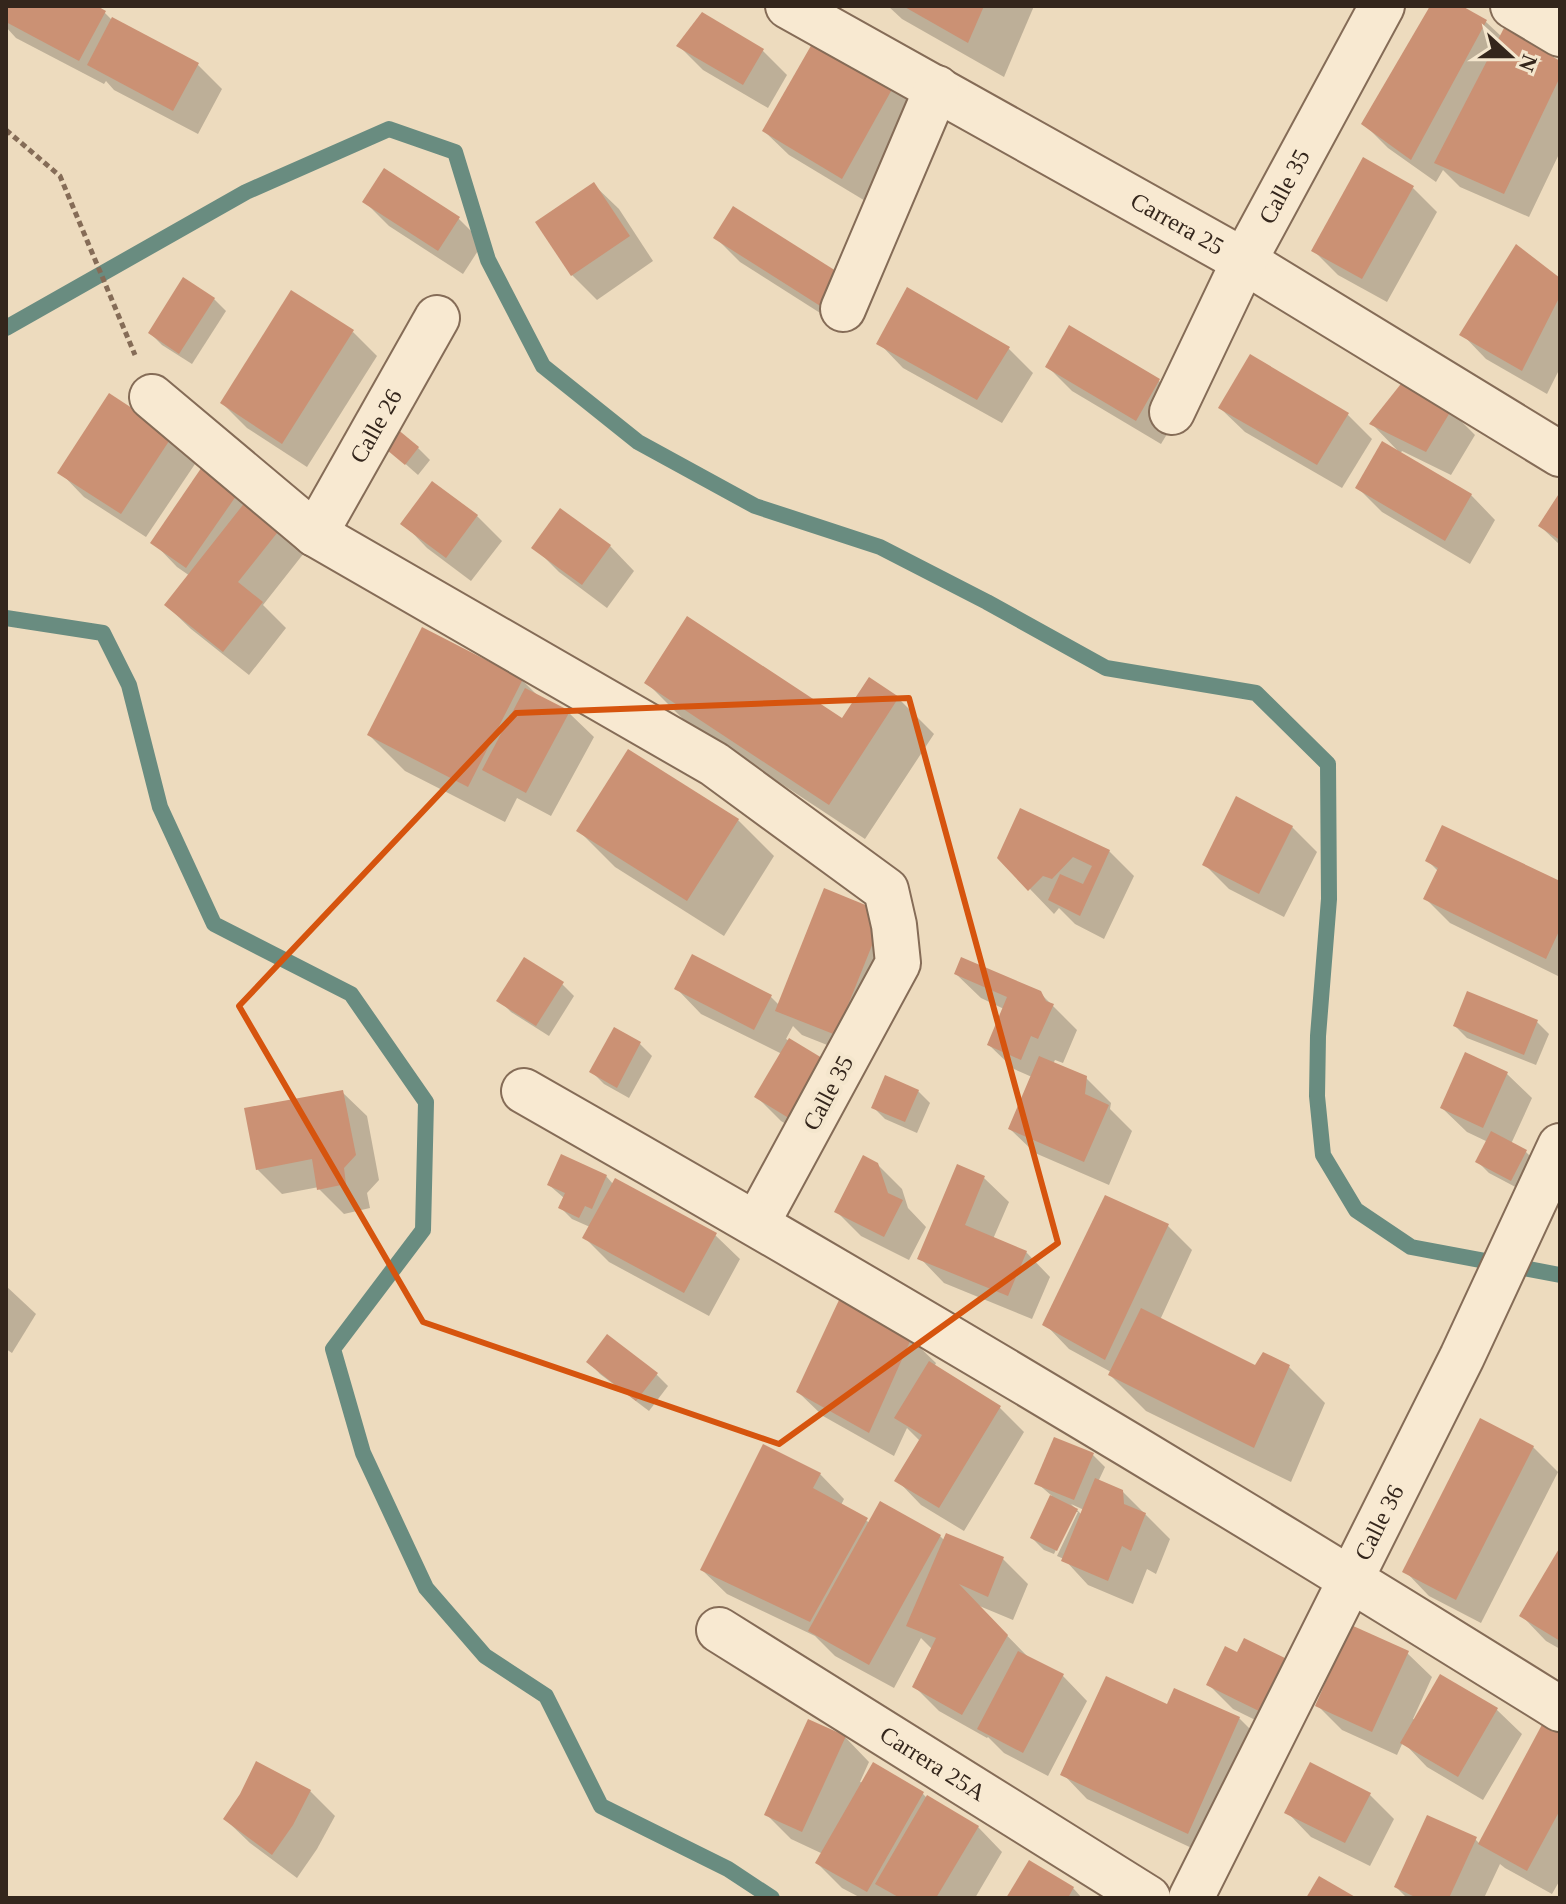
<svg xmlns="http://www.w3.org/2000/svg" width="1566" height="1904" font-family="Georgia,serif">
  <rect width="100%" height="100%" fill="#eddbbe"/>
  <g fill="#0003" fill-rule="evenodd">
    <path d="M6 6H92L104 12 113 21 198 65 222 89 198 134 114 90 106 81 104 84 16 38 6 27Z"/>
    <path d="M888 6H1034L1004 77 902 19Z"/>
    <path d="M1432 6H1458L1486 22 1502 37 1560 63V152L1529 217 1460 187 1443 170 1436 182 1388 148 1364 124Z"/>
    <path d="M679 46 762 50 787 75 768 108 703 70Z"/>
    <path d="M899 76 923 101 867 202 789 155 764 131Z"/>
    <path d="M594 185 619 209 653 261 597 300 572 275 538 222Z"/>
    <path d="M1413 188 1437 212 1387 302 1338 275 1313 250Z"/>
    <path d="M364 201 458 218 483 243 463 274 389 226Z"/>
    <path d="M716 238 868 302 850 332 740 262Z"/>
    <path d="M1560 280V368L1547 394 1486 359 1462 334Z"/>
    <path d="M214 299 226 311 192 364 162 345 150 333Z"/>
    <path d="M1069 328 1159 381 1184 406 1161 444 1072 391 1047 366Z"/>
    <path d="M353 332 377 356 307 467 247 428 222 403Z"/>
    <path d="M879 343 1009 349 1033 373 1002 423 903 368Z"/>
    <path d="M1220 408 1348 415 1372 439 1342 488 1245 432Z"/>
    <path d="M1450 410 1475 435 1451 475 1402 451 1400 454 1471 495 1495 520 1470 564 1382 512 1357 487 1399 452 1372 424Z"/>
    <path d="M172 436 197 461 146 537 84 497 60 472Z"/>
    <path d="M384 445 418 448 430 460 418 475Z"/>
    <path d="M207 464 304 553 263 605 286 628 249 675 191 629 166 605 190 576 177 567 153 542Z"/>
    <path d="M1560 496V545L1540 526Z"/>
    <path d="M477 516 502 541 471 581 427 548 403 523Z"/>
    <path d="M610 546 634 571 607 608 559 572 534 547Z"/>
    <path d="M522 680 539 697 569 713 594 737 551 816 517 798 505 822 405 771 369 735Z"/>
    <path d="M647 683 843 721 898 698 934 734 865 839 683 719Z"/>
    <path d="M738 820 774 856 724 936 615 867 579 831Z"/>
    <path d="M1292 827 1317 852 1284 917 1229 889 1204 864Z"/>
    <path d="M1109 851 1134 876 1104 939 1075 924 1059 908 1054 914 999 857Z"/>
    <path d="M1427 860 1560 883V977L1450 923 1425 898 1439 872Z"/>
    <path d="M884 914 860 1058 802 1035 793 1026 786 1039 826 1062 817 1143 781 1121 757 1097 782 1054 701 1014 677 989 771 997 779 1005Z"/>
    <path d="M956 974 1040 993 1077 1030 1063 1063 1055 1060 1053 1064 1086 1078 1111 1103 1110 1109 1132 1131 1109 1185 1035 1153 1010 1129 1032 1077 1014 1069 989 1045 1004 1009 981 998Z"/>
    <path d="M562 984 574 996 549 1036 511 1012 499 1000Z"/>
    <path d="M1537 1022 1549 1034 1536 1065 1467 1038 1455 1026Z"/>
    <path d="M615 1030 640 1044 652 1056 629 1098 604 1084 592 1072Z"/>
    <path d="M1466 1055 1507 1074 1532 1098 1511 1144 1526 1152 1538 1164 1523 1191 1489 1173 1477 1161 1488 1142 1467 1132 1442 1108Z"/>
    <path d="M918 1091 930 1103 917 1133 885 1119 873 1107Z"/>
    <path d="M342 1092 367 1116 379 1180 367 1193 370 1208 344 1214 319 1189V1187L282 1194 257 1169Z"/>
    <path d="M877 1164 902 1189 908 1208 926 1227 909 1260 861 1236 837 1212Z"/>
    <path d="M606 1176 613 1184 715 1235 740 1259 709 1316 609 1262 584 1237 590 1227 572 1219 560 1207 564 1198 549 1185Z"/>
    <path d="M984 1178 1009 1202 993 1239 1026 1252 1050 1277 1032 1319 944 1283 920 1258Z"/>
    <path d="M1167 1225 1192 1250 1160 1320 1256 1367 1264 1355 1289 1367 1325 1403 1291 1482 1146 1411 1110 1375 1111 1372 1069 1349 1045 1324Z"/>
    <path d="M6 1286 36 1314 12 1353 6 1349Z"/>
    <path d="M911 1339 936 1363 934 1367 999 1407 1024 1432 964 1531 921 1505 897 1480 920 1441 907 1428 894 1456 823 1416 798 1392Z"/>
    <path d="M589 1362 656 1374 668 1386 649 1411 600 1374Z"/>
    <path d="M1533 1447 1558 1472 1481 1623 1429 1596 1405 1571Z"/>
    <path d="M1093 1455 1105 1467 1098 1482 1122 1491 1170 1539 1156 1574 1147 1569 1133 1604 1088 1585 1064 1559 1057 1556 1078 1512H1074L1054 1554 1044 1550 1032 1538 1052 1496 1037 1483ZM1071 1504 1084 1510 1082 1515Z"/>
    <path d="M820 1474 844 1499 841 1505 870 1523 940 1536 945 1541 947 1536 1003 1559 1028 1584 1013 1620 977 1605 1029 1658 1063 1676 1087 1701 1048 1776 1004 1753 988 1737 987 1738 939 1711 915 1687 932 1649 921 1638 894 1688 835 1656 815 1636 727 1594 702 1570Z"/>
    <path d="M1560 1553V1649L1546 1641 1522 1616Z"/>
    <path d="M1407 1653 1432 1677 1413 1719 1416 1720 1441 1677 1497 1710 1522 1734 1483 1800 1427 1767 1403 1742 1397 1755 1342 1730 1317 1705Z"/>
    <path d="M1238 1655 1288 1736 1233 1709 1208 1684Z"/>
    <path d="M1168 1707 1239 1718 1264 1743 1213 1858 1087 1799 1063 1774Z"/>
    <path d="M1560 1729V1880L1552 1894 1505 1868 1500 1864 1484 1898H1407L1396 1887 1475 1839 1480 1844Z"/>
    <path d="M845 1737 869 1762 860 1782 923 1794 928 1799 978 1827 1002 1852 975 1898H861L842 1888 817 1863 823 1854 791 1839 767 1815Z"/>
    <path d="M310 1791 335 1816 317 1849 297 1878 250 1843 225 1819Z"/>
    <path d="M1370 1795 1394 1819 1370 1866 1311 1837 1287 1812Z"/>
    <path d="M1073 1888 1082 1898H1008Z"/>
  </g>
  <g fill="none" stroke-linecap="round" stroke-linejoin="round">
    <g stroke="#698c80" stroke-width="16">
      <path d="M6 328 246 192 389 129 455 152 488 260 543 366 638 442 755 506 880 547 987 602 1106 668 1256 693 1328 764 1329 899 1318 1036 1317 1096 1323 1155 1356 1210 1411 1247 1560 1275"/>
      <path d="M6 618 103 633 129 685 160 807 214 924 351 994 426 1102 423 1230 333 1349 363 1453 426 1588 485 1656 546 1696 601 1806 728 1869 772 1898"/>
    </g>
  </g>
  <g fill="#cb9174">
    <path d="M6 6H97L106 11 79 61 6 22Z"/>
    <path d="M903 6H984L968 43Z"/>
    <path d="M1430 6H1462L1487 20 1411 160 1361 124Z"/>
    <path d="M702 12 764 49 743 85 676 46Z"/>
    <path d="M112 17 199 63 173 111 87 65Z"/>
    <path d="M1504 28 1560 61V77L1504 194 1434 163Z"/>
    <path d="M820 30 900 75 842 179 762 131Z"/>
    <path d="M1363 157 1414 186 1362 279 1311 251Z"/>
    <path d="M384 168 460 217 438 251 362 202Z"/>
    <path d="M594 182 630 236 571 276 535 222Z"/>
    <path d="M733 206 844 276 825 309 713 238Z"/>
    <path d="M1516 244 1560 278V296L1522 371 1459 335Z"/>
    <path d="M183 277 215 298 179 354 148 333Z"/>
    <path d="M907 287 1010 347 977 400 876 344Z"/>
    <path d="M291 290 354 330 282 444 220 403Z"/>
    <path d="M1069 325 1160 379 1136 421 1045 367Z"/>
    <path d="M1250 354 1349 413 1317 465 1218 408Z"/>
    <path d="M1404 380 1452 409 1426 452 1369 424Z"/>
    <path d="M109 393 173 435 121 514 57 473Z"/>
    <path d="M396 428 419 447 405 465 381 445Z"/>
    <path d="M1382 441 1472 494 1445 541 1355 488Z"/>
    <path d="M206 461 243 486 186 568 150 543Z"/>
    <path d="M432 481 478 515 446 558 400 524Z"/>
    <path d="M1560 492V540L1538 526Z"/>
    <path d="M246 501 281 528 238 582 263 602 223 652 164 605Z"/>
    <path d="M560 508 611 545 582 585 531 548Z"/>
    <path d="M687 616 842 718 869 677 899 697 829 805 644 683Z"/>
    <path d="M422 627 523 679 468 787 367 735Z"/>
    <path d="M525 688 570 711 526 793 482 770Z"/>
    <path d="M628 749 739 819 687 901 576 831Z"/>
    <path d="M1236 796 1293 826 1259 894 1202 865Z"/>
    <path d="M1020 808 1110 850 1080 916 1048 900 1060 874 1083 884 1092 866 1073 857 1052 879 1043 876 1028 891 997 858Z"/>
    <path d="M1442 825 1560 881V929L1546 959 1423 899 1438 868 1425 861Z"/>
    <path d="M824 888 885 913 836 1035 775 1011Z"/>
    <path d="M692 954 772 995 754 1030 674 989Z"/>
    <path d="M524 957 564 982 536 1026 496 1001Z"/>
    <path d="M961 957 1041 991 1046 1001 1054 1004 1038 1039 1031 1036 1021 1060 987 1045 1007 997 954 974Z"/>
    <path d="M1467 991 1538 1020 1524 1055 1453 1026Z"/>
    <path d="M614 1027 641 1042 617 1088 589 1072Z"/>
    <path d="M789 1038 827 1061 792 1120 754 1097Z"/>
    <path d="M1465 1052 1508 1072 1483 1128 1440 1108Z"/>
    <path d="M1039 1056 1087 1076 1085 1094 1109 1105 1084 1162 1008 1129Z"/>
    <path d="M885 1075 919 1090 905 1122 871 1108Z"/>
    <path d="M343 1090 356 1155 344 1168 346 1184 317 1190 312 1159 256 1170 244 1108Z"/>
    <path d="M1491 1131 1527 1150 1511 1181 1475 1162Z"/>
    <path d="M561 1154 607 1175 592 1209 585 1206 579 1218 558 1208 565 1193 547 1185Z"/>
    <path d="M863 1155 878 1163 888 1193 903 1200 884 1237 834 1212Z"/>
    <path d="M957 1164 985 1176 965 1225 1027 1251 1008 1296 917 1259Z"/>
    <path d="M615 1178 717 1233 684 1293 582 1238Z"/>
    <path d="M1105 1195 1169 1224 1105 1360 1042 1325Z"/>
    <path d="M839 1300 912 1337 869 1433 796 1392Z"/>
    <path d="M1141 1308 1255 1365 1263 1352 1290 1365 1254 1448 1108 1375Z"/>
    <path d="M607 1334 658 1373 636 1401 586 1362Z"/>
    <path d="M929 1361 1001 1406 939 1508 894 1481 922 1435 894 1418Z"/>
    <path d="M1480 1418 1534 1446 1456 1600 1402 1572Z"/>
    <path d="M1054 1437 1094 1453 1074 1500 1034 1484Z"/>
    <path d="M763 1444 821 1473 813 1488 868 1518 810 1622 700 1570Z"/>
    <path d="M1095 1478 1123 1490 1124 1504 1146 1513 1131 1551 1122 1546 1108 1581 1061 1561Z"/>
    <path d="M1050 1495 1078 1509 1057 1551 1030 1538Z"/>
    <path d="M880 1501 941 1535 869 1665 808 1631Z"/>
    <path d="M946 1533 1004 1557 988 1597 959 1584 1008 1635 962 1715 912 1687 936 1638 906 1626Z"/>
    <path d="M1560 1547V1641L1519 1616Z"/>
    <path d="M1351 1625 1409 1651 1372 1732 1315 1706Z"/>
    <path d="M1244 1638 1289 1660 1263 1713 1206 1685 1225 1646 1237 1652Z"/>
    <path d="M1018 1651 1064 1674 1023 1753 977 1729Z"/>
    <path d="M1440 1674 1498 1708 1458 1777 1400 1743Z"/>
    <path d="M1106 1676 1167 1704 1174 1688 1240 1717 1188 1834 1060 1775Z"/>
    <path d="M808 1719 846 1736 802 1832 764 1815Z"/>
    <path d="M1545 1719 1560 1727V1810L1527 1871 1478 1844Z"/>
    <path d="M256 1761 311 1790 293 1825 272 1855 223 1819 240 1794Z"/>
    <path d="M873 1762 924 1792 867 1892 815 1863Z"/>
    <path d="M1310 1762 1371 1793 1345 1843 1284 1813Z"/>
    <path d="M927 1795 979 1826 936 1898H900L875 1884Z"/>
    <path d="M1427 1815 1477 1837 1449 1898H1417L1394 1887Z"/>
    <path d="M1029 1860 1074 1887 1068 1898H1006Z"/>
    <path d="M1319 1876 1357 1898H1306Z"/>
  </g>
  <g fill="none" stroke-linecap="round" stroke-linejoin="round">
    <g stroke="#856c57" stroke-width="48">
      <g id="minor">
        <path id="s1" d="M788 6 1244 261 1560 454"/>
        <path d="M1513 6 1560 34"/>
        <path d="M843 309 937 88"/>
        <path d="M152 397 315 534 714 764 886 890 894 925 898 963 757 1223"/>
        <path id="s2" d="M1172 412 1244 261 1382 6"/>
        <path id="s3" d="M315 534 437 318"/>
        <path d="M524 1091C874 1290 1219 1496 1560 1709"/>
        <path id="s4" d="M719 1630 1148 1898"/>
        <path id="s5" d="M1191 1898 1462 1357 1560 1146"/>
      </g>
    </g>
    <path stroke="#856c57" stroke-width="5" stroke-dasharray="6 4" stroke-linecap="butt" d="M6 130 60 176 135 355"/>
    <use href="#minor" stroke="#f8e9d1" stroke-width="44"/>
  </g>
  <path fill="none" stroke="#d6540e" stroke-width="6" stroke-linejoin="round" d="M909 698 1058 1243 779 1444 423 1322 239 1006 516 713Z"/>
  <g text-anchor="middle" stroke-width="8" stroke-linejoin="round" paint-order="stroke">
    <g font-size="24" fill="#34261c" stroke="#f4e6cd">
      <text dy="8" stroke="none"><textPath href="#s2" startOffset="252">Calle 35</textPath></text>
      <text dy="8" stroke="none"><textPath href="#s1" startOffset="446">Carrera 25</textPath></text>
      <text dy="8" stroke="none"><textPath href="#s3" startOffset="124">Calle 26</textPath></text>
      <text transform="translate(828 1093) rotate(-62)" y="8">Calle 35</text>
      <text dy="8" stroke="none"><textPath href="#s5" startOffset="420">Calle 36</textPath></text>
      <text dy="8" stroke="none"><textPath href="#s4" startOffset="252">Carrera 25A</textPath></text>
    </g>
  </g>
  <rect width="1566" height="1904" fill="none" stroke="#34261c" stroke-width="16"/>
  <g transform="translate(1510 56) rotate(111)" stroke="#f4e6cd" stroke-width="6" paint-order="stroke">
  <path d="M0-6L14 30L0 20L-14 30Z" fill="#34261c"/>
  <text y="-12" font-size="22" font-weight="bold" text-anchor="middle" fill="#34261c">N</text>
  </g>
</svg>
